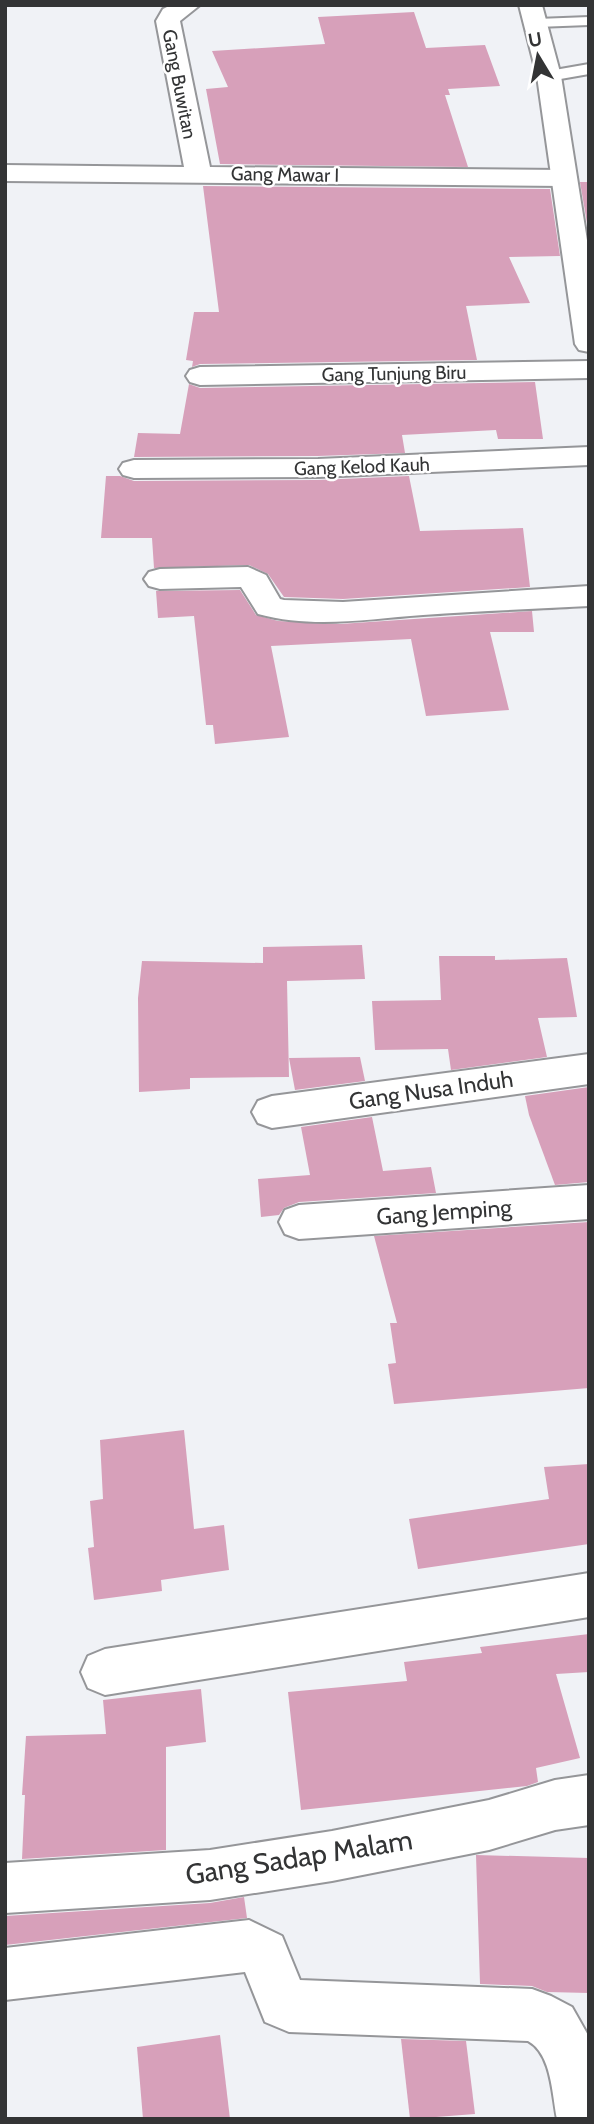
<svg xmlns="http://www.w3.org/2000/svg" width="594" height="2124" font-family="Cabin,sans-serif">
  <rect width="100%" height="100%" fill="#f0f2f6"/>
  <g fill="#d7a0ba">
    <path d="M414 12 426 48 485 45 500 86 448 89 450 95H445L468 167 220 164 206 89 228 87 212 51 325 44 318 17Z"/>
    <path d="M580 182H589V235Z"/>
    <path d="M203 186 550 189 560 256 509 257 530 303 466 306 477 360 200 364 192 367 193 361 186 360 194 312H219Z"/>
    <path d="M535 382 543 439H498L496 430 402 435 405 453 318 456 134 457 138 433 180 434 189 384 200 388Z"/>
    <path d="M106 476H120L134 481 318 480 409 476 420 531 523 528 530 587 343 599 284 597 268 574 249 565 154 568 152 538H101Z"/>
    <path d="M240 590 256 615 278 621 340 624 532 611 534 632H490L509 710 426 716 411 639 271 646 289 737 215 744 213 725H206L194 616 158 618 156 591Z"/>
    <path d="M362 945 365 979 287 981 289 1077 190 1078V1089L139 1092 138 998 142 961 263 963V947Z"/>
    <path d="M439 956H495V960L567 958 577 1017 538 1018 547 1057 451 1070 448 1049 375 1050 372 1001 441 1000Z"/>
    <path d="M360 1057 365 1081 295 1090 289 1058Z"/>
    <path d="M589 1087V1182L555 1185 529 1115 525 1096Z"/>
    <path d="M372 1117 383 1171 431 1167 436 1193 299 1202 284 1208 279 1215 261 1217 258 1179 310 1175 301 1127Z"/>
    <path d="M589 1222V1388L394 1404 388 1364 396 1363 390 1323H397L374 1236Z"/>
    <path d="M184 1430 194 1529 224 1525 229 1570 161 1580 162 1591 94 1600 88 1548 94 1547 90 1501 103 1499 100 1440Z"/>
    <path d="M589 1464V1544L418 1569 409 1519 549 1499 544 1467Z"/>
    <path d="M589 1634V1672L556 1674 580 1758 536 1768 538 1782 527 1786 301 1810 288 1692 407 1681 404 1662 482 1653 480 1647Z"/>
    <path d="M201 1689 206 1742 166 1747V1850L22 1859 25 1795H22L26 1736 106 1734 103 1700Z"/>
    <path d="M476 1855 589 1858V1993L547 1992 532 1986 480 1984Z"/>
    <path d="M244 1897 247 1918 5 1945V1916L210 1903Z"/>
    <path d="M220 2035 230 2119H143L137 2047Z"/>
    <path d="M401 2039 466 2041 475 2114 410 2119Z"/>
  </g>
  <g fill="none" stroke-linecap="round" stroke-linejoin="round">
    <g stroke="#959699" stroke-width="4">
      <g id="lane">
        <path d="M589 17V25L537 27 530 23 537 19Z"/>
        <path d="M589 64V74L549 81 541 76 549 71Z"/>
      </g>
    </g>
    <g stroke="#959699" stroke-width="4">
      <g id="street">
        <path d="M171 5H200L180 21 210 167 564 170 573 173 577 178 573 183 564 186 5 181V165L184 167 156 21 163 9Z"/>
        <path d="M589 361V378L200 385 190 382 186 376 190 370 200 367Z"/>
        <path d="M589 447V465L318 477 134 478 123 475 119 469 123 463 134 460 318 459Z"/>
        <path d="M248 567 266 575 280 599 284 600 343 602 589 586V606C533 609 478 611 423 615 367 619 313 629 258 614L241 587 160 589 149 586 144 579 149 572 160 569Z"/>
        <path d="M589 1054V1084L272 1128 258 1123 252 1112 258 1101 272 1096Z"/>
        <path d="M589 1185V1219L299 1239 285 1234 279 1222 285 1210 299 1205Z"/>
        <path d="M589 1573V1617L105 1695 88 1688 81 1672 88 1656 105 1649Z"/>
        <path d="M589 1775V1825L555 1830 489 1850 332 1881 210 1900 5 1913V1863L210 1850 332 1831 489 1800 555 1780Z"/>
        <path d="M249 1920 282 1936 300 1980 532 1989 551 1996 572 2007 589 2037V2119H557C552 2095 552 2054 528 2041L289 2032 265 2022 245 1972 5 2000V1948Z"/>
      </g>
    </g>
    <g stroke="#959699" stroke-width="4">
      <path id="secondary" d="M519 5H542L561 76 589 253V352L579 350 575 344 537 76Z"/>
    </g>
    <use href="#lane" fill="#fff" fill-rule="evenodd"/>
    <use href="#street" fill="#fff" fill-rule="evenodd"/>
    <use href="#secondary" fill="#fff" fill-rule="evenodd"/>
  </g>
  <g text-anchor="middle" stroke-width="5" stroke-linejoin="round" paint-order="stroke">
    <g font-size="19" fill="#333435" stroke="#fff">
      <text transform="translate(180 84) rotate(79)" y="7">Gang Buwitan</text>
      <text transform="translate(285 174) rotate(1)" y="7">Gang Mawar I</text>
      <text transform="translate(394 373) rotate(-1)" y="7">Gang Tunjung Biru</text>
      <text transform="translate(362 466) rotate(-2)" y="7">Gang Kelod Kauh</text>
    </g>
    <g font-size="23" fill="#333435" stroke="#fff">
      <text transform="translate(431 1090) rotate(-8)" y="8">Gang Nusa Induh</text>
      <text transform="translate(444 1212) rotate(-4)" y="8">Gang Jemping</text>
    </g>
    <g font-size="28" fill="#333435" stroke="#fff">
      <text transform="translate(299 1857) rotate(-9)" y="10">Gang Sadap Malam</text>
    </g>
  </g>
  <rect width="594" height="2124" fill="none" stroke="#333435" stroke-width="14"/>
  <g transform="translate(538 56) rotate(350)" stroke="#ffffff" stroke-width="5" paint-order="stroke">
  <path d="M0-5L12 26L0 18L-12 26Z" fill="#333435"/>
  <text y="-10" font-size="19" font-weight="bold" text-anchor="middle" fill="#333435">U</text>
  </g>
</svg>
